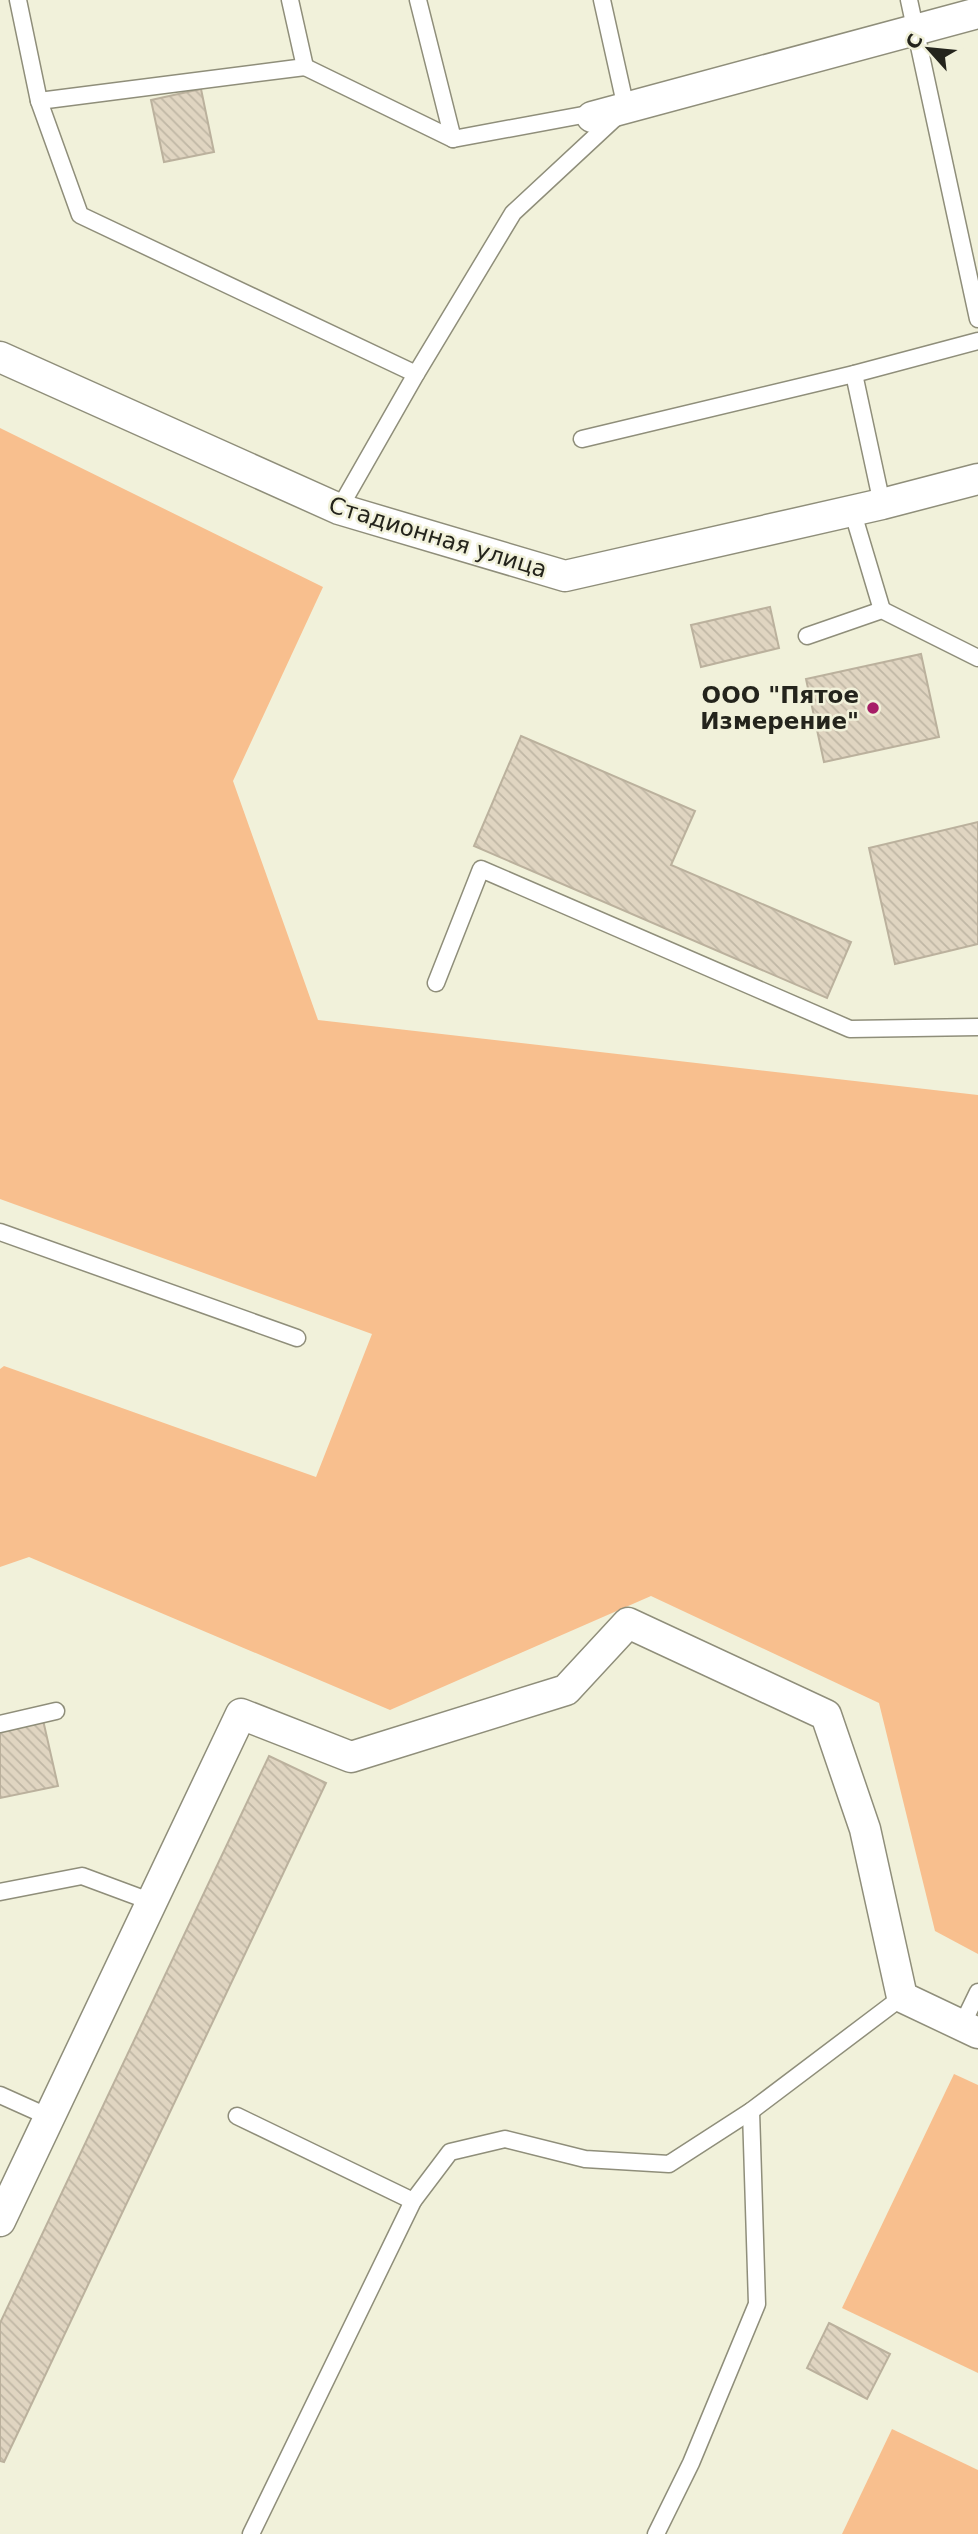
<svg xmlns="http://www.w3.org/2000/svg" width="978" height="2534" font-family="'DejaVu Sans',sans-serif">
  <defs>
    <pattern id="building-back-hatch" width="6" height="6" patternUnits="userSpaceOnUse" patternTransform="scale(1.75)"><rect width="6" height="6" fill="#e0d5c1"/><path d="M-1 5l2 2M0 0l6 6M5-1l2 2" fill="none" stroke="#c0b7a5"/></pattern>
  </defs>
  <rect width="100%" height="100%" fill="#f1f1da"/>
  <g fill="#f8bf8e">
    <path d="M0 428 323 587 233 781 318 1020 978 1095V1954L935 1931 879 1703 651 1596 390 1710 29 1557 0 1567V1369L4 1366 316 1477 372 1334 0 1199Z"/>
    <path d="M954 2074 978 2085V2373L842 2308Z"/>
    <path d="M892 2429 978 2470V2534H842Z"/>
  </g>
  <g fill="url(#building-back-hatch)" stroke="#bbb19d" stroke-width="2">
    <path d="M201 89 214 152 164 162 151 100Z"/>
    <path d="M770 607 779 648 701 667 691 625Z"/>
    <path d="M921 654 939 737 824 762 806 679Z"/>
    <path d="M521 736 695 811 671 865 851 942 827 998 474 846Z"/>
    <path d="M978 822V944L895 964 869 848Z"/>
    <path d="M43 1720 58 1786 0 1798V1729Z"/>
    <path d="M269 1756 326 1783 4 2462 0 2461V2323Z"/>
    <path d="M829 2323 890 2354 867 2399 807 2368Z"/>
  </g>
  <g fill="none" stroke-linecap="round" stroke-linejoin="round">
    <g stroke="#8f8e7a" stroke-width="19">
      <g id="service">
        <path d="M18 0 39 101 80 215 416 374"/>
        <path d="M418 0 453 139 599 112"/>
        <path d="M909 0 978 319"/>
        <path d="M305 67 453 139"/>
        <path d="M39 101 305 67 290 0"/>
        <path d="M854 374 882 504"/>
        <path d="M582 439 854 374 978 341"/>
        <path d="M339 509 416 374 513 213 626 108 602 0"/>
        <path d="M852 510 882 610"/>
        <path d="M807 636 882 610 978 658"/>
        <path d="M436 983 481 869 850 1029 978 1027"/>
        <path d="M0 1232 297 1338"/>
        <path d="M0 1724 56 1711"/>
        <path d="M0 1892 82 1876 152 1902"/>
        <path d="M962 2025 978 1992"/>
        <path d="M0 2095 49 2117"/>
        <path d="M237 2116 413 2201"/>
        <path d="M251 2534 413 2201 450 2152 505 2139 585 2159 669 2164 751 2111 902 1997"/>
        <path d="M656 2534 691 2463 757 2304 751 2111"/>
      </g>
    </g>
    <g stroke="#8f8e7a" stroke-width="33">
      <g id="minor">
        <path d="M592 117 978 13"/>
        <path d="M0 357 339 509 565 576 882 504 978 479"/>
        <path d="M0 2221 241 1714 351 1757 566 1690 628 1623 826 1715 865 1829 902 1997 978 2033"/>
      </g>
    </g>
    <use href="#service" stroke="#fff" stroke-width="16"/>
    <use href="#minor" stroke="#fff" stroke-width="30"/>
  </g>
  <circle fill="#a61e67" stroke="#f1f1da" stroke-width="2.5" cx="873" cy="708" r="7"/>
  <g text-anchor="middle" stroke-width="5" stroke-linejoin="round" paint-order="stroke">
    <g font-size="23" fill="#24241c" stroke="#f1f1da">
      <text transform="translate(438 537) rotate(17)" y="8">Стадионная улица</text>
    </g>
    <g font-size="23" font-weight="bold" fill="#24241c" stroke="#f1f1da" text-anchor="end">
      <text x="859" y="703">ООО "Пятое<tspan x="859" dy="26">Измерение"</tspan></text>
    </g>
  </g>
  <g transform="translate(929 49) rotate(297)" stroke="#f1f1da" stroke-width="5" paint-order="stroke">
  <path d="M0-5L12 26L0 18L-12 26Z" fill="#24241c"/>
  <text y="-10" font-size="19" font-weight="bold" text-anchor="middle" fill="#24241c">С</text>
  </g>
</svg>
